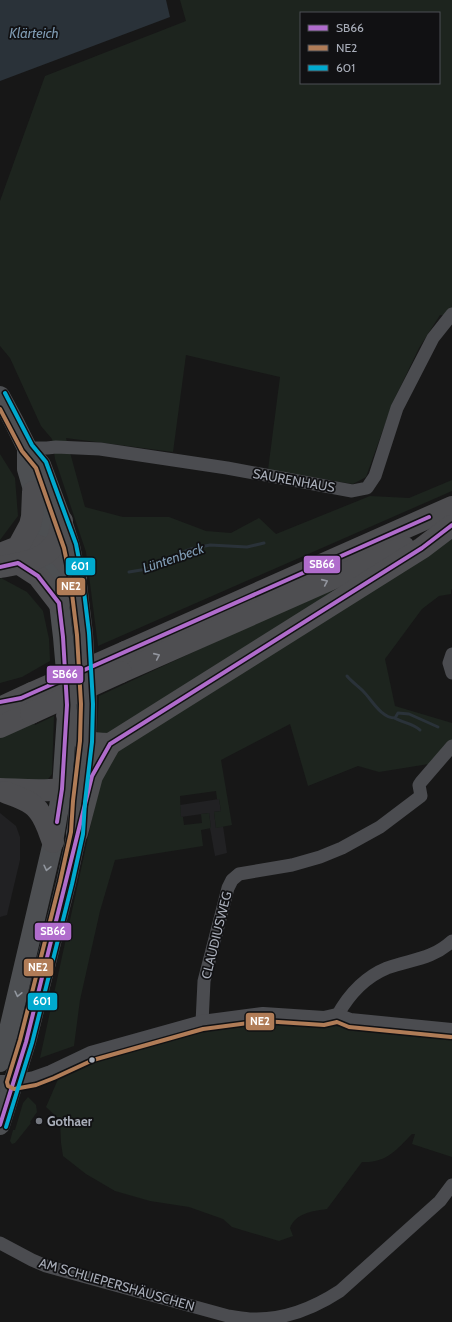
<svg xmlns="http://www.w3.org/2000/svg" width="452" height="1322" font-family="Cabin,sans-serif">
  <rect width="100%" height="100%" fill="#171717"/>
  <g fill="#212123">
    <path d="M219 799 221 811 214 812 216 828 223 826 227 853 215 856 210 828H211L209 813 181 817 180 805Z"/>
    <path d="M0 813 16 826 20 837V860L7 915 0 917Z"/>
  </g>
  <g fill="#1d241e" fill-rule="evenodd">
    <path d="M180 0H452V316L440 315 419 348 393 402 366 477 353 484 268 470 280 377 186 355 173 452 66 438 85 507 123 517H169L206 531 231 533 259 518 276 534 370 496 409 498 452 480V491L98 646 86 552 55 459 52 439 41 426 10 358 0 346V201L45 76 186 21ZM301 13H439V83H301Z"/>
    <path d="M0 454 15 478 18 516 0 540Z"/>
    <path d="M452 538V589L451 590V594L439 596 422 609 385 659 395 706 452 723V741L435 763 379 772 358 766 308 786 290 724 221 760 232 825 216 828 214 812 221 811 219 799H217L216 791 180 796 181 817H183L184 825 202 823 201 814 209 813 211 828 201 830 203 846 115 860 100 911 80 1000 74 1046 40 1058 95 805 108 755Z"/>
    <path d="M393 561 101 739 97 731 99 696 356 576Z"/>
    <path d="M1 578 27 592 43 611 49 639 50 661 22 677 0 683V579Z"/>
    <path d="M54 716 52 774 45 783H0V737L33 723 35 725Z"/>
    <path d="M278 1020 413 1034 452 1037V1157L412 1144 415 1134H412C396 1150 387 1163 362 1162L327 1209C312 1211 296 1213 290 1228L293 1236 279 1241 232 1227 223 1219 189 1207 150 1201 115 1191 86 1174 63 1156 61 1143 60 1120 46 1107 59 1077 86 1063 200 1031Z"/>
    <path d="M28 1097 36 1105 37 1112 30 1122 31 1123 15 1143 12 1144 10 1141 13 1130H15L23 1103Z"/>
  </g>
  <path fill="#2a3239" d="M0 0H166L170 17 0 81Z"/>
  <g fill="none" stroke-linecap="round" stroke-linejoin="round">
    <g stroke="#2a3239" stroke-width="3">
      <path d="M129 572 147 569 165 563 183 552 191 549 210 545 247 547 264 543"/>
      <path d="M347 676C352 682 358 686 363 691 372 700 381 718 395 718L398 713 409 714 438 727"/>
      <path d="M395 718C402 723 413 723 420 730"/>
    </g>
    <g stroke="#4b4c50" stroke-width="13">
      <path d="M27 448H47L56 447 100 449 227 468 352 491 367 488 375 476 397 408 433 338 452 314"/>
      <path d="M452 654 449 663 452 673"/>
      <path d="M337 1016C348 996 365 977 387 968 412 959 431 960 452 941"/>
      <path d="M202 1023 204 981 228 888 232 880 239 874 292 865 320 857 342 848 380 827 421 796 419 785 421 782 452 746"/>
      <path d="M0 1243 32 1260 46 1266 228 1316C236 1317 245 1319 253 1319 285 1320 314 1308 340 1291L440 1201 452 1185"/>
    </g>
    <path stroke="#4b4c50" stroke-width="16" d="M0 1083H13L34 1079 51 1073 91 1054 202 1023 263 1015 324 1019 337 1016 350 1021 452 1031"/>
    <g stroke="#4d4f52" stroke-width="20">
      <path d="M0 396 14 422 27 448 41 465 62 521 70 546 76 576 83 634 87 704 86 741 83 773 79 801 77 833 66 883 26 1042 0 1125"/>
      <path d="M0 1062 8 1034 53 842 62 789 67 715 66 671 63 637 59 603 49 550 43 524 27 469V448"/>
    </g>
    <g stroke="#4e4e51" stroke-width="22">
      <path d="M36 545 61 556 76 576"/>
      <path d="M0 554 18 547 30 525 32 517 33 492"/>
      <path d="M18 563 38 576 59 603"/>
      <path d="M0 567C20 563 44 562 56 542 60 537 60 527 62 521"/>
      <path d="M125 652 452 507"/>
      <path d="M121 672 404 547"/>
      <path d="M0 708 32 693"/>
      <path d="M67 715C80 739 81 744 110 744"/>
      <path d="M0 727 31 713"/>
      <path d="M0 789C17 789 59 794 73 785 77 782 80 776 83 773"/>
      <path d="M5 792C17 797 33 801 40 813 46 821 49 832 53 842"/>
      <path d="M77 833 92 776 110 744 398 563 422 548 451 526"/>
    </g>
    <g stroke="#4e4e51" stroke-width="22">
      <path d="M32 693 125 652"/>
      <path d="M31 713 121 672"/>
    </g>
    <g stroke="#111113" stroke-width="7">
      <g id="bus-1">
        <path d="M0 567 18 563 38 576 59 603 63 637 67 705 62 789 57 822"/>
        <path d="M0 702 21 698 429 517"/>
        <path d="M0 1125 26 1042 92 776 110 744 422 548 452 525"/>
      </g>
    </g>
    <g stroke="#111113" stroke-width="7">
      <path id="bus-2" d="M0 409 22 451 36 468 64 548 70 577 77 635 81 704 80 741 73 801 71 832 60 882 20 1040 7 1082 8 1086 14 1089 36 1085 54 1078 93 1060 203 1029 263 1021 324 1025 337 1022 349 1027 451 1037"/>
    </g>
    <g stroke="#111113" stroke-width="7">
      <path id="bus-3" d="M5 393 32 445 46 462 76 544 82 575 89 633 93 704 92 742 85 802 83 834 72 884 32 1043 6 1127"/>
    </g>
    <use href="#bus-1" stroke="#b06ccc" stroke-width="4"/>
    <use href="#bus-2" stroke="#b07c57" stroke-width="4"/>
    <use href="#bus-3" stroke="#00a9ce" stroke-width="4"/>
  </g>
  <defs><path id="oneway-chevron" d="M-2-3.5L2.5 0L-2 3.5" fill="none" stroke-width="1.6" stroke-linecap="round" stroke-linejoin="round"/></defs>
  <g stroke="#92959e">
    <use href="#oneway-chevron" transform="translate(325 582) rotate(-24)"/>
    <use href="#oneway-chevron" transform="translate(157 656) rotate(-24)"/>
  </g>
  <g stroke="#91969e">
    <use href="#oneway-chevron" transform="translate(47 868) rotate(103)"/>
    <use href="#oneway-chevron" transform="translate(18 994) rotate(103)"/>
  </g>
  <circle fill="#a8adb8" stroke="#111113" stroke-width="1.5" cx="92" cy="1060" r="3.5"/>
  <circle fill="#757880" stroke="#111113" stroke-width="1.5" cx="39" cy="1121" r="4"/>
  <g text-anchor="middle" stroke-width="3.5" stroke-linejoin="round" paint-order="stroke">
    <g font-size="13" fill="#a8adb8" stroke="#111113">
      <text transform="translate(294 480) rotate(10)" y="5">SAURENHAUS</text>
      <text transform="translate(216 935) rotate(-76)" y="5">CLAUDIUSWEG</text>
      <text transform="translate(117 1284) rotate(16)" y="5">AM SCHLIEPERSHÄUSCHEN</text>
    </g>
    <g font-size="13" font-weight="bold" fill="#a8adb8" stroke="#111113" text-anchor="start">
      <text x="47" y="1126">Gothaer</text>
    </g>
    <g font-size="14" font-style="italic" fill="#7f9bb3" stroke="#111113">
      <text x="34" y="38">Klärteich</text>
      <text transform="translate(173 558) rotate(-19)" y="5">Lüntenbeck</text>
    </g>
  </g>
  <g stroke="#111113" stroke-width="1.5">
    <rect x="303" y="555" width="38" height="19" rx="4" fill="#b06ccc"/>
    <rect x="65" y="557" width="31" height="19" rx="4" fill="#00a9ce"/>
    <rect x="56" y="577" width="30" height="19" rx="4" fill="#b07c57"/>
    <rect x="46" y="665" width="38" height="19" rx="4" fill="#b06ccc"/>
    <rect x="34" y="922" width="38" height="19" rx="4" fill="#b06ccc"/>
    <rect x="23" y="958" width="31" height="19" rx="4" fill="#b07c57"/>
    <rect x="27" y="992" width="31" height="19" rx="4" fill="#00a9ce"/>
    <rect x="245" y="1012" width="30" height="19" rx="4" fill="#b07c57"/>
  </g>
  <g font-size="11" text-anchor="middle" font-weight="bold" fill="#fff">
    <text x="322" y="568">SB66</text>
    <text x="80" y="570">601</text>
    <text x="71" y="590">NE2</text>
    <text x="65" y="678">SB66</text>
    <text x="53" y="935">SB66</text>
    <text x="38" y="971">NE2</text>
    <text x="42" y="1005">601</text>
    <text x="260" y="1025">NE2</text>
  </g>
  <rect x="300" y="12" width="140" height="72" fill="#111113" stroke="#4d4f55"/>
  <rect x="308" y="25" width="20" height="6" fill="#b06ccc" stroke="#4d4f55"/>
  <text x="336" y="32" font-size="12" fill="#a8adb8">SB66</text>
  <rect x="308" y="45" width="20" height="6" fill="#b07c57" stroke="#4d4f55"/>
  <text x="336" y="52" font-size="12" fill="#a8adb8">NE2</text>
  <rect x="308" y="65" width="20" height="6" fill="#00a9ce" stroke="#4d4f55"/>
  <text x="336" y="72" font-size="12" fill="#a8adb8">601</text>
</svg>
